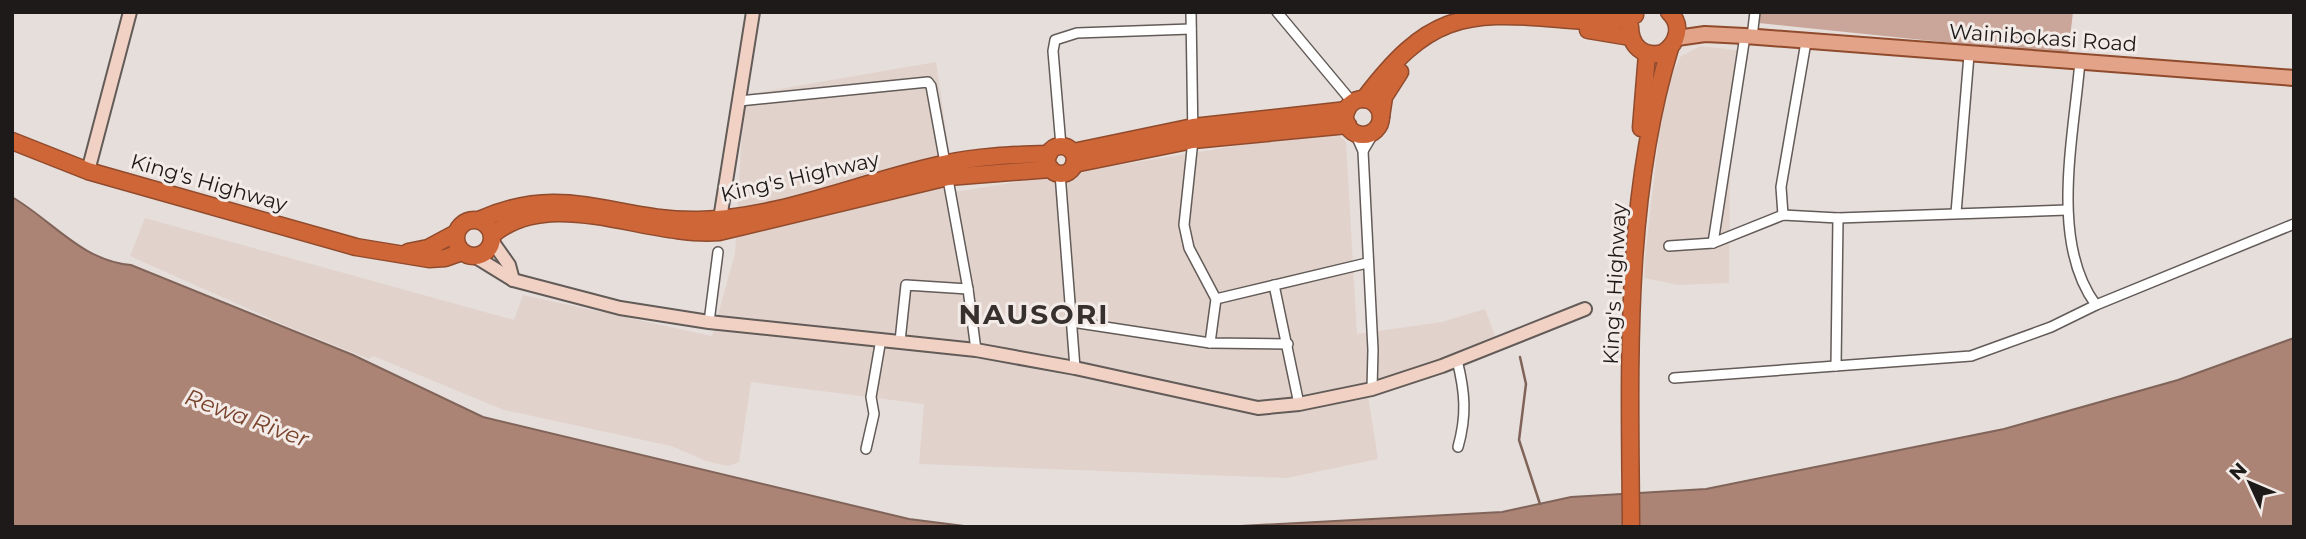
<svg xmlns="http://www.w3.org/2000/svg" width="2306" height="539" font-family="Montserrat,sans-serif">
  <rect width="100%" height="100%" fill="#e6dedb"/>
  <g fill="#e2d2cc">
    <path d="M1701 46 1744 51 1730 169 1729 283 1679 285 1644 278 1645 257 1664 90 1681 56Z"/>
    <path d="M936 62 955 192 1333 130 1346 142 1357 334 1442 322 1485 309 1497 341 1451 360 1366 383 1378 459 1287 478 919 464 924 404 751 382 739 462 728 466 706 461 671 446 504 410 373 356 369 359 287 326 130 256 145 218 514 320 523 295 712 336 735 254 744 95Z"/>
  </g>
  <path fill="#c9a699" d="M1760 12H2073L2068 55 1759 23Z"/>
  <g fill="#ac8475" stroke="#816459" stroke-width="2">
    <path d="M12 197C53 221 82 261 131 265L353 355 483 417 909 519 972 527H17L12 525Z"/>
    <path d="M2294 338V527H1222L1502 512 1571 497 1706 489 2004 429 2178 380Z"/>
  </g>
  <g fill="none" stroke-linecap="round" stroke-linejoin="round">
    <path stroke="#816459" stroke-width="2.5" d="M1520 357 1526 384 1519 440 1540 504"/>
    <g stroke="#625b58" stroke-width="12">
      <g id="street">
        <path d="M1191 12 1193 140 1184 225 1189 248 1216 299 1210 343"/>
        <path d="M1277 12 1353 103"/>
        <path d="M1752 37 1755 12"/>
        <path d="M2080 61C2074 136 2049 242 2096 305"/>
        <path d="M739 101 928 82 931 86 968 289 976 350"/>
        <path d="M1355 133 1363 151 1373 350 1372 389"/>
        <path d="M1061 146 1053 51 1055 40 1077 33 1191 29"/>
        <path d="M1363 151 1376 129"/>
        <path d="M1060 173 1075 368"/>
        <path d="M1956 213 1969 55"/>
        <path d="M1783 215 1781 187 1806 42"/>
        <path d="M1713 243 1745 36"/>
        <path d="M1669 246 1713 243 1783 215 1838 218 2067 210"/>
        <path d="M1274 285 1299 404"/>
        <path d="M1216 299 1367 263"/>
        <path d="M709 322 718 252"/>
        <path d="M1072 322 1210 343 1288 344"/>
        <path d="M900 341 906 285 968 289"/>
        <path d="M1457 360C1465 392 1467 415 1458 447"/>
        <path d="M1836 366 1838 218"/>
        <path d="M1674 378 1971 356 2051 327 2096 305 2294 224"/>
        <path d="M866 449 874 414 871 397 881 339"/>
      </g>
    </g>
    <g stroke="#625b58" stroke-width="16">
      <g id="secondary">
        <path d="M88 171 130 12"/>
        <path d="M720 219 753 12"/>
        <path d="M492 241 509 265 513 280"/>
        <path d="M474 256 513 280 620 308 709 322 976 350 1075 368 1258 408 1299 404 1372 389 1442 366 1585 309"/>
      </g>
    </g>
    <g stroke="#904b2d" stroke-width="18">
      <path id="primary" d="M1677 38 1705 34 1745 36 2294 78"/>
    </g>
    <g stroke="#904b2d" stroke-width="19">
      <g id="highway">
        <path d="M1630 26C1630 46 1643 58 1663 53 1678 43 1683 25 1669 12"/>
        <path d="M1588 30 1630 37"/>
        <path d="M1364 99C1427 16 1461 10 1560 19 1585 21 1612 24 1635 15"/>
        <circle cx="1363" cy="117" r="18"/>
        <path d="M1381 117 1384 97 1400 72"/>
        <path d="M1641 128 1647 54"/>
        <path d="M12 141 88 171 356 247 429 259 445 258 462 252"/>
        <circle cx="1061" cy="160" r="14"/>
        <path d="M1073 152 1193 127 1347 110"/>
        <path d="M1074 164 1193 140 1348 125"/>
        <path d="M479 220C565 181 616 222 699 220 782 218 863 181 943 164 977 156 1014 155 1049 154"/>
        <circle cx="474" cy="238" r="18"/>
        <path d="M492 235C552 184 647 238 719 232L948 177 1051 169"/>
        <path d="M408 252 428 248 456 233"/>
        <path d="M1631 527C1630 368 1623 202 1670 48"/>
      </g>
    </g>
    <use href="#street" stroke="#fff" stroke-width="9"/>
    <use href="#secondary" stroke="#f0d1c3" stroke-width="12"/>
    <use href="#primary" stroke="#e2a388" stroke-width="14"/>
    <use href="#highway" stroke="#ce6638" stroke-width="16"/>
  </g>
  <g text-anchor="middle" stroke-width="6" stroke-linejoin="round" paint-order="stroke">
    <g font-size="21" fill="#1d1a19" stroke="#f3ebe8">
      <text transform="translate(2043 38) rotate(4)" y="7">Wainibokasi Road</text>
      <text transform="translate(800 177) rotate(-13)" y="7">King's Highway</text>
      <text transform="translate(209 183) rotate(16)" y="7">King's Highway</text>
      <text transform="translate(1615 284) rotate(-87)" y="7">King's Highway</text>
    </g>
    <g font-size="23" font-style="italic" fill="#79422b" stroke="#f3ebe8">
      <text transform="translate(247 418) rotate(20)" y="8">Rewa River</text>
    </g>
    <g font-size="28" font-weight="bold" letter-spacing="2" fill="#36302e" stroke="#f3ebe8">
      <text x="1034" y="324">NAUSORI</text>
    </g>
  </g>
  <rect width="2306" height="539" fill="none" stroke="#1d1a19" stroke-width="28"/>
  <g transform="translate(2250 483) rotate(314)" stroke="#f3ebe8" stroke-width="5" paint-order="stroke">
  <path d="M0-5L12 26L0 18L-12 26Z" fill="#1d1a19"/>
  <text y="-10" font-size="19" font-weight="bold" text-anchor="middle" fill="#1d1a19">N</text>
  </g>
</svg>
